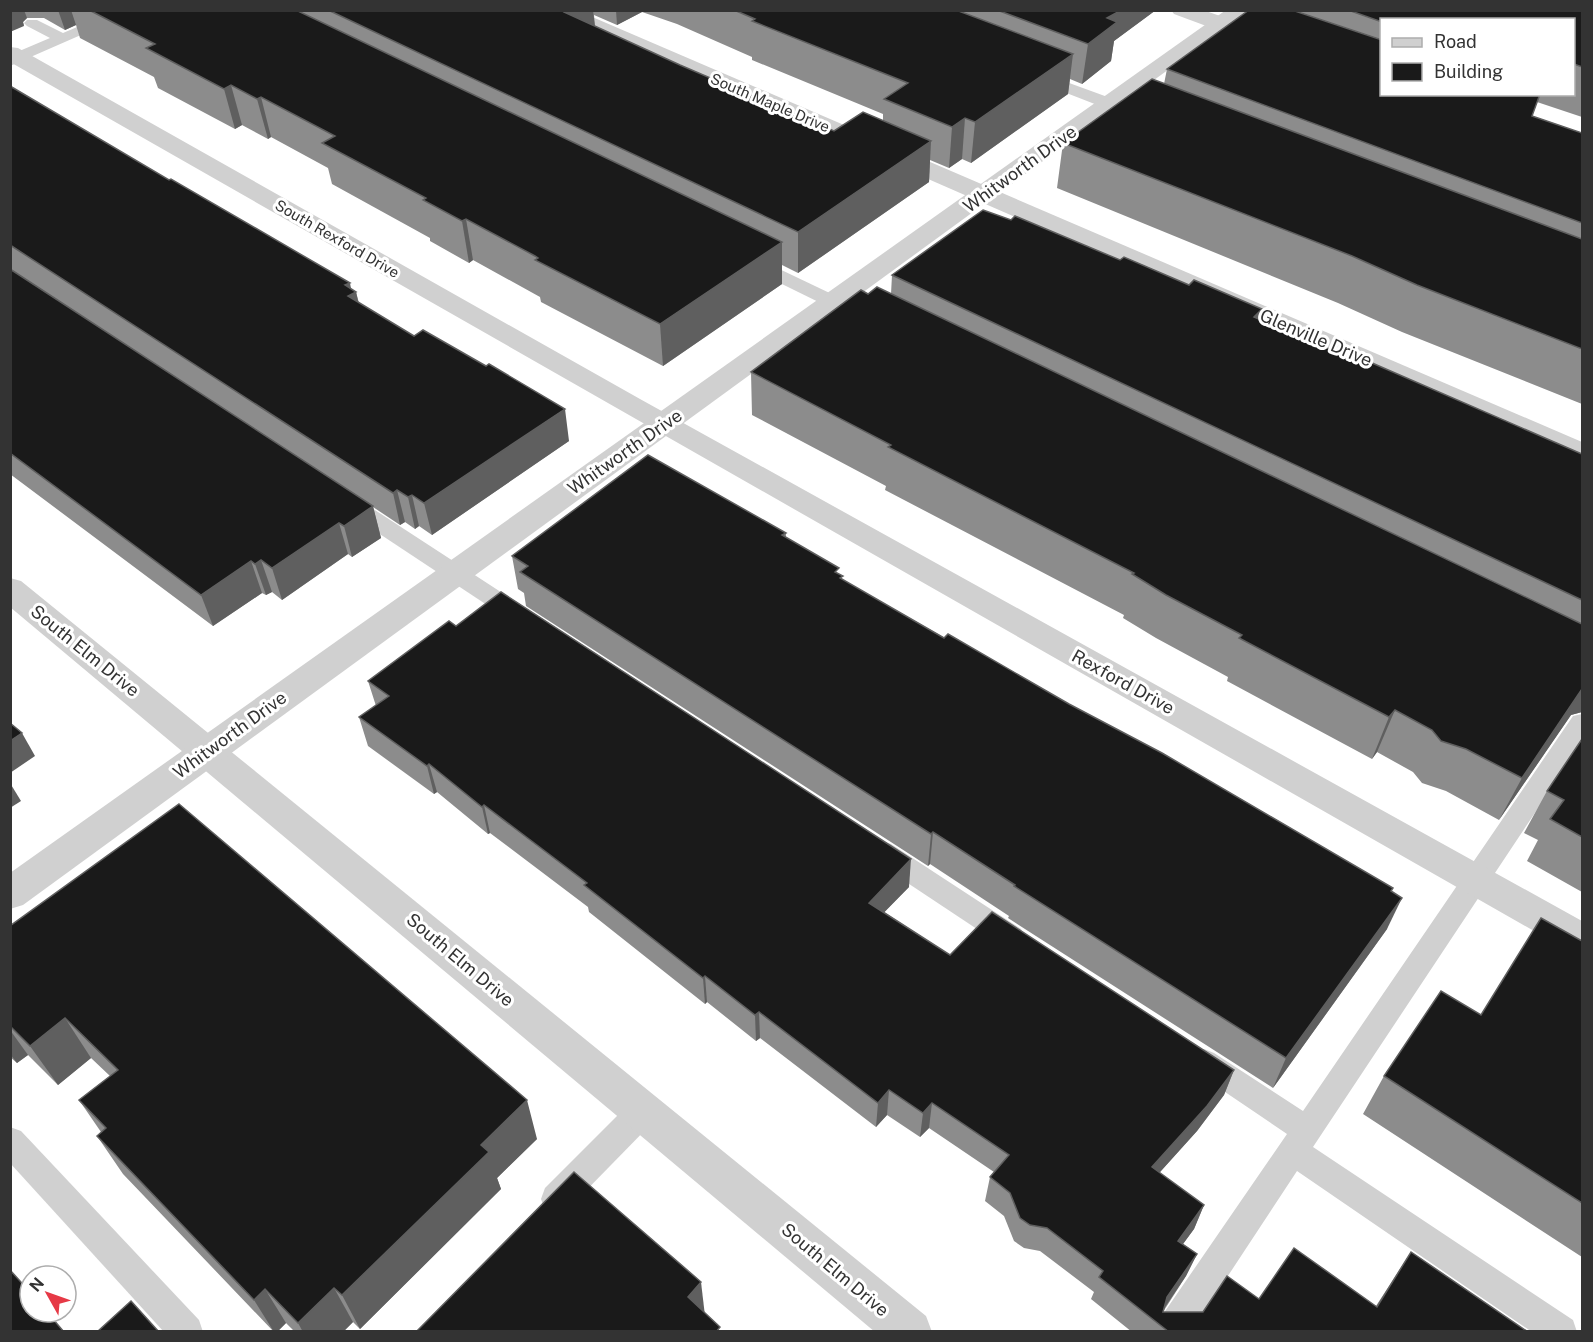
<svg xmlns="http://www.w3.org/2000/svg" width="1593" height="1342" font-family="'Public Sans',sans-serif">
  <rect width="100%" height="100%" fill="#fff"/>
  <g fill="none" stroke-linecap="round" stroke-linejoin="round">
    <g fill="#d0d0d0" fill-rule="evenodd">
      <path d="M117 10H138L10 66V55L50 38 27 26 24 23 27 20H37L63 33Z"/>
      <path d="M1039 72 1135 107 1137 111 1129 116 1123 115 1033 80 1031 77 1033 74Z"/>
      <path d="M754 257 859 307 862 311 859 315H845L747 267 745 263 747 259Z"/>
      <path d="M350 497 358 499 527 609 531 615 527 621 519 623 511 621 342 509 339 504 342 499Z"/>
      <path d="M1582 714V742L1313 1147 1573 1320 1577 1332H1532L1297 1171 1191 1332H1155L1159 1320 1287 1134 1194 1071 1189 1062 1194 1053 1204 1049 1214 1053 1303 1111 1573 716Z"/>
      <path d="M882 841 891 844 1021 929 1025 937 1021 945 1011 949 1001 945 873 860 869 852 873 844Z"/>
      <path d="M643 1097 654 1101 658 1111 654 1121 567 1210 556 1214 545 1210 541 1199 545 1188 632 1101Z"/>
      <path d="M10 1127 21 1131 199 1320 203 1332H164L10 1163Z"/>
    </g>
    <g fill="#d0d0d0" fill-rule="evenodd">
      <path d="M547 10H576L1582 442V462L1572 460 550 14Z"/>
      <path d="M1171 10H1203L1260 30 1263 35 1260 40 1252 41 1244 40 1174 14Z"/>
      <path d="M10 47 18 48 640 399 1582 921V956L1569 951 10 62Z"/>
      <path d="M10 578 21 581 926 1316 932 1332H875L10 607Z"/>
    </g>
    <path fill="#d0d0d0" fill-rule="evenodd" d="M1226 10H1250L23 905 10 909V873Z"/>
  </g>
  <g fill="#8c8c8c" fill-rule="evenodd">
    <path d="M10 10H1156L1114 41 1111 61 1082 84 1070 79 1068 94 971 163 962 159 949 168 930 160 929 182 798 273 782 265V284L663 366 541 302 540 297 473 260 469 263 430 241V238L332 184 328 168 271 137 268 139 242 125 235 129 158 88 154 77 80 38 76 25 65 30 44 18H27L23 22 24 26ZM642 12 677 24 752 57V60L883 114V121L834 131 680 65 595 26 594 15 617 25Z"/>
    <path d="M1249 10H1582V117L1537 102 1532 116 1582 133V404L1402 332 1338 303 1057 188 1063 143 1164 84 1167 69ZM1382 20H1574V94H1382Z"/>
    <path d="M10 86 356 292 359 303 569 441 432 535 419 526 415 529 405 522 400 525 373 507 381 538 352 557 348 554 282 600 272 592 266 595 262 593 213 626 10 474Z"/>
    <path d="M892 275 1260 320 1346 356 1582 454V712L1571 715 1499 820 1446 791 1422 783 1413 772 1377 752 1372 759 1227 681 1228 677 1156 638 1123 618 1124 615 885 490 886 486 752 415 751 372 868 294H891Z"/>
    <path d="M786 533V537L839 574 843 580 1392 892 1387 929 1273 1088 1008 918 1009 916 930 864 928 866 526 606 524 593 518 589 512 556Z"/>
    <path d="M456 626 909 887 884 912 950 955 1234 1070 1224 1095 1197 1131 1159 1173 1204 1205 1194 1229 1183 1244 1197 1254 1186 1276 1163 1312H1203L1259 1299 1376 1306 1411 1252 1528 1332H1132L1091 1299 1094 1292 1040 1251 1024 1248 1014 1241 1004 1216 985 1201 990 1177 994 1172 929 1128 920 1137 887 1115 876 1127 760 1038 756 1041 707 1002 705 1004 589 912 588 907 490 833 488 834 437 792 434 794 368 746 359 717 376 706 368 681Z"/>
    <path d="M1582 739V892L1527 861 1538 840 1524 833 1547 791Z"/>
    <path d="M10 926 537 1139 497 1178 501 1189 360 1329 353 1322 343 1332H295L286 1323 277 1332H274L123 1174 97 1136 101 1132 79 1100 110 1076 91 1058 58 1085 28 1055 17 1063 10 1057Z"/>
    <path d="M1582 941V1257L1363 1114 1384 1076 1481 1015Z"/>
  </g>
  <g fill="#5f5f5f">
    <path d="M10 10H24L27 18 23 22 24 26 10 32Z"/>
    <path d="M58 10H71L76 25 65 30Z"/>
    <path d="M566 10H593L596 36 564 12Z"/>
    <path d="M616 10H642V12L617 25Z"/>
    <path d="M1109 10H1156L1114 41 1111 61 1082 84 1088 44Z"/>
    <path d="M1073 54 1068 94 971 163 975 122Z"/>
    <path d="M231 85 242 125 235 129 224 89Z"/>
    <path d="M261 97 271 137 268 139 257 99Z"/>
    <path d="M965 118 962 159 949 168 952 127Z"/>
    <path d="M931 141 929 182 798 273V232Z"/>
    <path d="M466 219 473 260 469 263 462 221Z"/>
    <path d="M782 242V284L663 366 660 324Z"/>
    <path d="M350 283 352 294 356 292 363 323 356 328 345 285Z"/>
    <path d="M1262 309 1252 352 1254 317Z"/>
    <path d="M565 409 569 441 432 535 424 503Z"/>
    <path d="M397 490 405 522 400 525 393 493Z"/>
    <path d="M412 495 419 526 415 529 408 497Z"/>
    <path d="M373 506 381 538 352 557 344 526Z"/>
    <path d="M339 523 348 554 282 600 272 568Z"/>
    <path d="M261 560 272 592 266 595 255 564Z"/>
    <path d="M251 561 262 593 213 626 201 595Z"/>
    <path d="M1582 689V712L1571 715 1499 820 1522 778Z"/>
    <path d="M1395 710 1377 752 1372 759 1389 717Z"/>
    <path d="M22 733 35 756 10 773V741Z"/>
    <path d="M429 764 437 792 434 794 427 766Z"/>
    <path d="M10 783 21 801 10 808Z"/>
    <path d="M484 805 490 833 488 834 482 807Z"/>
    <path d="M933 832 930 864 928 866 931 834Z"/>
    <path d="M911 859 909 887 868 929 869 903Z"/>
    <path d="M1402 898 1387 929 1273 1088 1286 1058Z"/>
    <path d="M705 976 707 1002 705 1004 703 978Z"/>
    <path d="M759 1012 760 1038 756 1041 755 1015Z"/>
    <path d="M65 1018 91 1058 58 1085 30 1046Z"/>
    <path d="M10 1030 28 1055 17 1063 10 1054Z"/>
    <path d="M1234 1070 1224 1095 1197 1131 1143 1191 1152 1167Z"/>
    <path d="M889 1090 887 1115 876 1127 878 1103Z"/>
    <path d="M527 1100 537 1139 497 1178 501 1189 360 1329 342 1295 481 1145Z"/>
    <path d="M932 1103 929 1128 920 1137 923 1113Z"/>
    <path d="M1204 1205 1194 1229 1169 1263 1178 1241Z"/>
    <path d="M1197 1254 1186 1276 1157 1319 1167 1297Z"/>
    <path d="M701 1282 705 1316 688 1297Z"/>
    <path d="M334 1288 353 1322 343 1332H303L298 1323Z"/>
    <path d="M265 1289 286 1323 277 1332H274L254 1300Z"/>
  </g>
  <g fill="#1a1a1a" stroke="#5f5f5f" stroke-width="1.5">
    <path d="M89 10H296L782 242 660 324 535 260 538 258 535 256 466 219 462 221 423 200 426 198 322 143 335 136 261 97 257 99 231 85 224 89 146 48 155 44Z"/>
    <path d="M328 10H566L564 12 680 65 834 131 863 112 931 141 798 232Z"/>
    <path d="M734 10H956L1073 54 975 122 965 118 952 127 884 99 908 83 752 21 755 19Z"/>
    <path d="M997 10H1115L1118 12 1107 18 1117 22 1088 44Z"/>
    <path d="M1249 10H1292L1382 40V94H1540L1532 116 1582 133V223L1167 69Z"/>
    <path d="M1348 10H1582V67L1574 64V20H1382V22Z"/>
    <path d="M1152 79 1582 239V349L1417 285 1352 256 1063 143Z"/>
    <path d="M10 86 169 180 171 179 350 283 345 285 356 292 348 296 414 336 423 330 486 366 489 364 565 409 424 503 412 495 408 497 397 490 393 493 10 245Z"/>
    <path d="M983 210 1011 220 1015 216 1120 260 1124 257 1189 285 1194 280 1262 309 1254 317 1346 356 1349 353 1582 454V600L892 275Z"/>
    <path d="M10 269 373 506 344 526 339 523 272 568 261 560 255 564 251 561 201 595 10 453Z"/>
    <path d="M877 287 1582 624V689L1522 778 1466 749 1441 741 1432 730 1395 710 1389 717 1239 638 1242 635 1166 595 1132 574 1134 573 888 447 891 445 751 372 861 290 868 294Z"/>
    <path d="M648 455 786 533 782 535 839 568 835 572 843 576 840 578 944 638 948 634 1069 704 1162 753 1393 888 1391 891 1402 898 1286 1058 1014 886 1015 885 933 832 931 834 520 572 528 566 512 556Z"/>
    <path d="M501 592 911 859 869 903 950 955 992 912 1234 1070 1207 1106 1152 1167 1204 1205 1178 1241 1197 1254 1167 1297 1163 1312H1203L1227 1276 1259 1299 1294 1248 1377 1307 1411 1252 1528 1332H1169L1099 1277 1103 1271 1047 1228 1030 1225 1020 1218 1010 1193 990 1177 1009 1155 932 1103 923 1113 889 1090 878 1103 759 1012 755 1015 705 976 703 978 584 885 587 883 484 805 482 807 429 764 427 766 359 717 389 696 368 681 449 621 456 626Z"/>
    <path d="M10 723 22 733 10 741Z"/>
    <path d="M1582 739V837L1550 819 1564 800 1547 791Z"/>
    <path d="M179 804 527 1100 481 1145 489 1152 342 1295 334 1288 298 1323 265 1289 254 1300 97 1136 106 1128 79 1100 118 1070 65 1018 30 1046 10 1026V926Z"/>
    <path d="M1541 918 1582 941V1203L1384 1076 1441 991 1481 1015Z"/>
    <path d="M574 1172 701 1282 688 1297 720 1327 716 1332H416Z"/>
    <path d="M10 1270 30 1292V1312H47L64 1332H10Z"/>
    <path d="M131 1301 159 1332H97Z"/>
  </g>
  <g text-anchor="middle" stroke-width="6" stroke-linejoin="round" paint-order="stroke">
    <g font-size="15" fill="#333" stroke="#fff">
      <text transform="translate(770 103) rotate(23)" y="5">South Maple Drive</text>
      <text transform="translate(337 239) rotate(30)" y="5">South Rexford Drive</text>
    </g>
    <g font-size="18" fill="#333" stroke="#fff">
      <text transform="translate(1020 169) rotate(-36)" y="6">Whitworth Drive</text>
      <text transform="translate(1316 338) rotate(23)" y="6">Glenville Drive</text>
      <text transform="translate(625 452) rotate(-35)" y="6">Whitworth Drive</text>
      <text transform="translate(85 651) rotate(39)" y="6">South Elm Drive</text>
      <text transform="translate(1123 682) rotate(29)" y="6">Rexford Drive</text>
      <text transform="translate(230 735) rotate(-36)" y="6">Whitworth Drive</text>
      <text transform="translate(460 960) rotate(40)" y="6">South Elm Drive</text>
      <text transform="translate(835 1270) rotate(40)" y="6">South Elm Drive</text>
    </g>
  </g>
  <rect width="1593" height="1342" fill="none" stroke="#333333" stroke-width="24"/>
  <rect x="1380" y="18" width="195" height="78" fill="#ffffff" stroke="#adadad" stroke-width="1.5"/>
  <rect x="1392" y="38" width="30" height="9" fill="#d0d0d0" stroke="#adadad" stroke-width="1.5"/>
  <text x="1434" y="48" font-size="18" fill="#333333">Road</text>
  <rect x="1392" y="63" width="30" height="18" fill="#1a1a1a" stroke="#adadad" stroke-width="1.5"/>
  <text x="1434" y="78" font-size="18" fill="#333333">Building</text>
  <g transform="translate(48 1294) rotate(310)"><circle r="28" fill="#ffffff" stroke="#adadad" stroke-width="1.5"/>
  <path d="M0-4.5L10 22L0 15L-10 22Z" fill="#e63946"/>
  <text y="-9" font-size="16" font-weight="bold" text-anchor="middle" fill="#333333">N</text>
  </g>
</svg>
